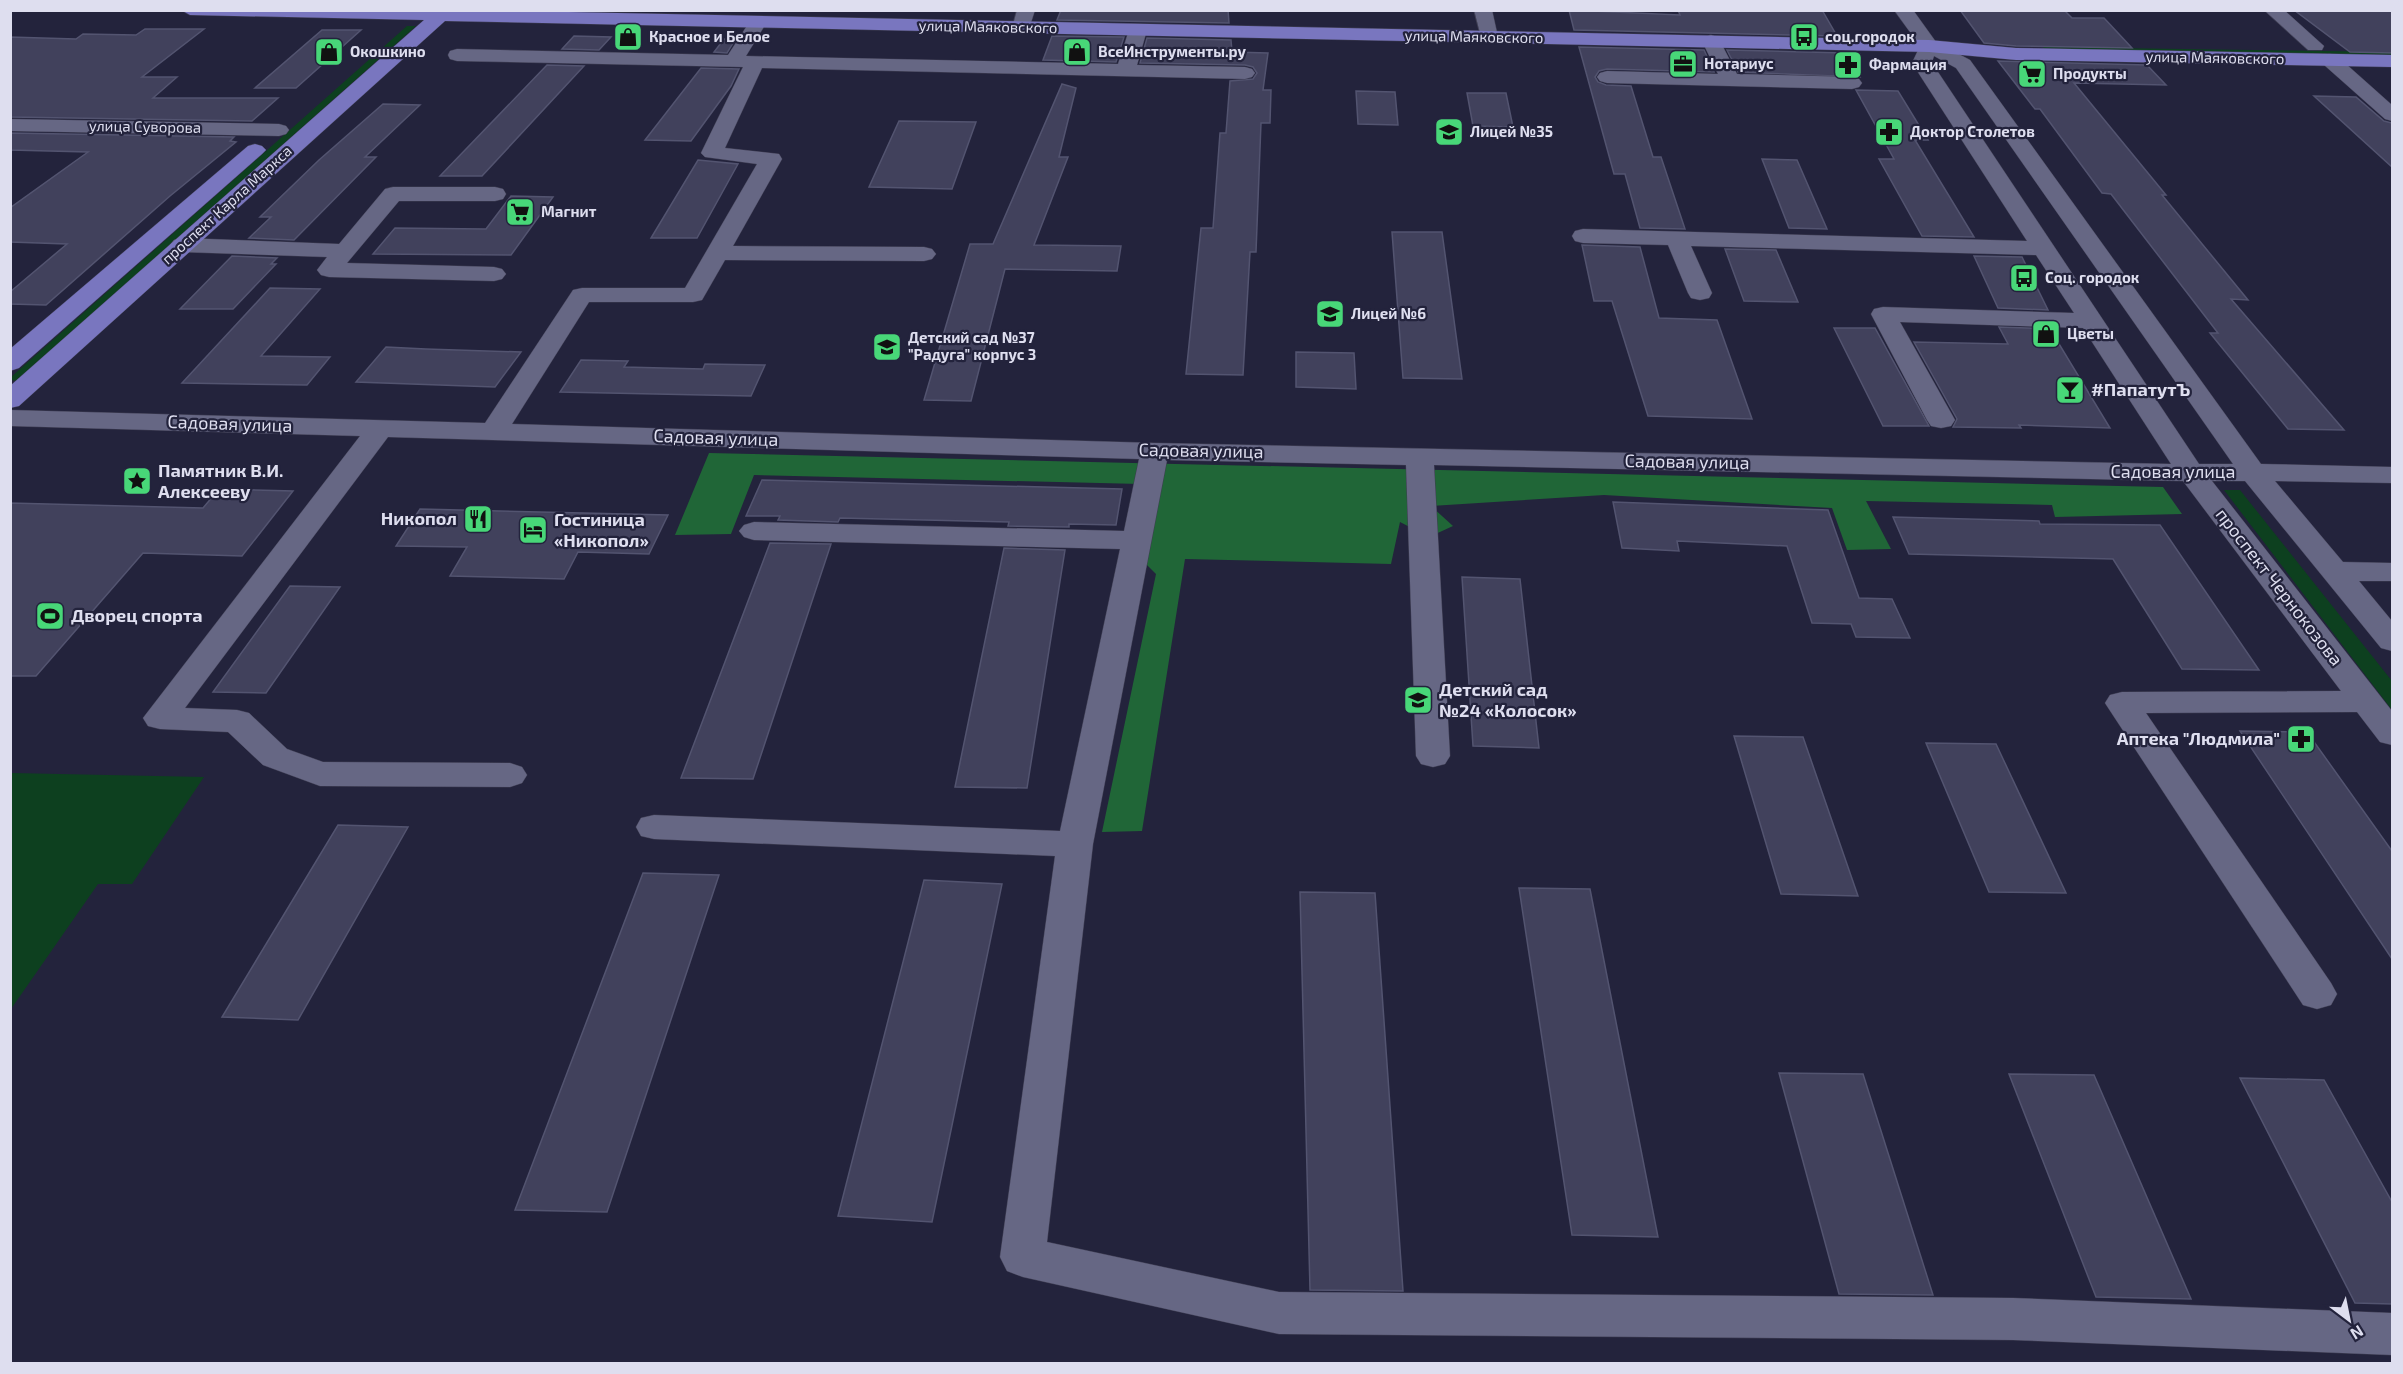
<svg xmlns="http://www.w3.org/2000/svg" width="2403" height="1374" font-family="'Exo 2',sans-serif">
  <rect width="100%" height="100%" fill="#23233c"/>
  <g fill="#0d401f">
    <path d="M407 26H416L17 381 11 380 10 378Z"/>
    <path d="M2043 47 2392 52V57L2045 50Z"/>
    <path d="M2224 490H2240L2392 681V710Z"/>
    <path d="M11 773 204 777 132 884H98L11 1009Z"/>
  </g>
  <path fill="#206637" d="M709 453 2163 487 2182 514 2055 517 2052 505 1866 501 1891 549 1847 550 1832 508 1604 495 1431 506 1453 526 1429 537 1400 522 1391 564 1185 559 1142 831 1102 832 1156 574 1146 564 1141 484 754 475 731 534 675 535Z"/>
  <g fill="#41415c" stroke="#535470" stroke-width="1.5">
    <path d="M1061 10H1228L1229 23 1057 20Z"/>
    <path d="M1569 10 1680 15 1678 10H1822L1837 36 1574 30Z"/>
    <path d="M1960 10H2064L2072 18H2104L2132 48 2016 46 1984 43Z"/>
    <path d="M2294 10H2392V53L2350 52Z"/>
    <path d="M145 29H204L142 77H177L153 98H278L252 121 10 117V37L76 39 83 34 136 35Z"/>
    <path d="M322 30H361L296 88H255Z"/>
    <path d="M574 36 611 37 599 50 562 49Z"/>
    <path d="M1052 36 1124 37 1116 62 1043 60Z"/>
    <path d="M1147 38 1231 40 1232 52 1268 53 1263 90H1271L1270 123H1261L1256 252H1250L1243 375 1186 374 1201 228H1213L1220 133H1226L1230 81 1253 79 1257 73 1253 67 1245 65 1140 63Z"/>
    <path d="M724 39 735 40 727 53 714 52Z"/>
    <path d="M1579 47 1704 50 1714 72 1607 69 1599 71 1595 77 1598 82 1606 85 1631 86 1653 157H1661L1685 229 1640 228 1625 174H1614Z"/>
    <path d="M1727 50 1846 53 1860 77 1738 72Z"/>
    <path d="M1998 61 2147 65 2166 85 2074 83 2166 195H2162L2248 300 2231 299 2344 430 2288 429 2210 333H2218L2111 194 2102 193 2040 109H2035Z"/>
    <path d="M547 65 584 66 482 176H440Z"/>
    <path d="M701 68 739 69 731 86 691 141 645 140Z"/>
    <path d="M1062 84 1076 88 1059 157H1068L1034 245 1121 246 1117 271 1005 269 971 401 924 400 970 244H993Z"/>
    <path d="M1856 90 1898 91 1928 140H1915L1974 237 1922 236 1879 159H1894Z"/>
    <path d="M1356 91 1395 92 1398 125 1358 124Z"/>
    <path d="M1467 93H1506L1513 127 1473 126Z"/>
    <path d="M2314 96 2356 97 2384 121 2392 123V167Z"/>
    <path d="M383 104 420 105 365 157H376L294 240 249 238 271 217H260L319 160Z"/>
    <path d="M899 121 976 122 952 189 869 187Z"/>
    <path d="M10 133 234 137 230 141 236 142 170 196 46 305 10 304V292L67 244 10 242V208L88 152 10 150Z"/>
    <path d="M1762 159 1797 160 1827 229 1789 228Z"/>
    <path d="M698 160 738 164 697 238H651Z"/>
    <path d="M511 196 553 197 511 255 373 254 395 228 486 229Z"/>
    <path d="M1392 232H1442L1462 379 1403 378Z"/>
    <path d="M1582 245 1640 247 1659 318 1717 320 1752 419 1648 416 1612 301H1594Z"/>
    <path d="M1725 249 1776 250 1798 302 1744 301Z"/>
    <path d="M232 256 277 258 271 264H276L233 309H180Z"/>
    <path d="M1974 256 2022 257 2048 310 1998 308Z"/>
    <path d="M270 288 320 289 261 356 330 357 307 385 182 383Z"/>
    <path d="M1999 327 2050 329 2110 428 2019 425 2021 428 1953 427 1957 419 1914 342 2008 344Z"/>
    <path d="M1834 328H1875L1929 426H1883Z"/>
    <path d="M386 347 426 349 521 352 495 387 356 382Z"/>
    <path d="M1296 352 1354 353 1356 389 1296 387Z"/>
    <path d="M581 360 628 361 624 367 703 369 705 364 765 365 751 396 560 392Z"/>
    <path d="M762 480 1122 489 1116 525 1069 524V527L1008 526 1009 522 840 518 838 522 778 520 780 516H746Z"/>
    <path d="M219 489 293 491 242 556 143 553 36 676H10V503L203 508Z"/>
    <path d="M1613 502 1828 510 1859 598 1892 599 1910 638 1856 637 1851 624 1812 623 1787 546 1677 541 1679 551 1622 548Z"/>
    <path d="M420 509 668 515 649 554 578 552 564 579 450 576 467 547 396 546Z"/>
    <path d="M1893 517 2039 521 2040 524 2160 525 2259 670 2182 669 2113 559 1909 554Z"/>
    <path d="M770 543 831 544 753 779 681 778Z"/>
    <path d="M1004 548 1065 550 1027 788 955 787Z"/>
    <path d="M1462 577 1520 579 1539 748 1473 746Z"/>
    <path d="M290 586 340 587 266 693 213 692Z"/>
    <path d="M2240 731 2307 732 2392 851V959Z"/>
    <path d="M1734 736 1803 737 1858 896 1781 894Z"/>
    <path d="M1926 743 1996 744 2066 893 1989 892Z"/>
    <path d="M338 825 408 827 298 1020 222 1017Z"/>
    <path d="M643 873 719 875 607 1212 515 1210Z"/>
    <path d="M924 880 1002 884 932 1222 838 1216Z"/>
    <path d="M1519 888 1590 889 1658 1237 1572 1235Z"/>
    <path d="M1300 892 1375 893 1403 1291 1310 1290Z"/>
    <path d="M1779 1073 1863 1074 1933 1295 1839 1294Z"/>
    <path d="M2009 1074 2094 1075 2191 1299 2096 1297Z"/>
    <path d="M2240 1078 2324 1080 2392 1202V1304L2355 1303Z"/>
  </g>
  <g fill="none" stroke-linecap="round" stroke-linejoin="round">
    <g stroke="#3f3e53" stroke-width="1">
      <g id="minor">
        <path d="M1017 10H1035L1028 32H1014L1012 28Z"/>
        <path d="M1474 10H1492L1498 37 1496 41H1482Z"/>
        <path d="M1894 10H1913L1936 42 1970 60 2261 464 2392 467V483L2275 481 2343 562 2392 563V581H2359L2392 621V651L2381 648 2245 481H2212L2392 711V745L2380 742 2357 712 2146 713 2331 983 2337 994 2331 1005 2317 1009 2303 1005 2105 703 2110 695 2122 692 2341 691 2183 481 1434 465 1450 756 1445 764 1433 767 1421 764 1416 756 1406 465 1167 460 1093 844 1047 1242 1279 1292 2013 1298 2392 1313V1355L2013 1340 1279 1334 1023 1277 1007 1271 1000 1257 1055 856 654 839 641 836 636 827 641 818 654 815 1060 831 1120 549 754 540 744 537 739 531 744 525 754 522 1124 531 1139 459 388 437 185 708 237 710 249 713 287 749 323 762 510 763 522 767 527 775 522 783 510 787 320 786 263 765 228 732 160 729 148 726 143 718 360 436 10 426V410L485 423 573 290 582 288H685L757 164 705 157 701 153 743 67 457 61 450 59 448 55 450 51 457 49 728 55 752 18H764L767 22 746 56 1118 64 1129 30 1131 26H1145L1147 30 1137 65 1245 67 1252 69 1255 73 1252 77 1245 79 762 68 725 148 779 154 782 159 733 246 924 247 932 249 936 254 932 259 924 261 725 260 702 300 693 302H589L512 424 1155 443 2171 464 2083 328 1900 322 1955 420 1951 426 1941 428 1931 426 1927 420 1871 314 1874 309 1883 307 2074 313 2036 255 1691 246 1712 293 1709 298 1700 300 1691 298 1688 293 1668 245 1583 243 1575 241 1572 236 1575 231 1583 229 2027 241 1912 63 1920 46ZM1934 56 1956 68 2233 464H2199L1932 63Z"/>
        <path d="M2264 10H2284L2324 46 2322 50H2308Z"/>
        <path d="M1711 35 1718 37 1720 41 1737 74 1852 77 1859 79 1862 83 1859 87 1852 89 1607 83 1600 81 1597 77 1600 73 1607 71 1718 74 1702 41 1704 37Z"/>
        <path d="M2330 54 2337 56 2392 105V121L2385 119 2323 64 2320 60 2323 56Z"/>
        <path d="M10 119 279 124 286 126 289 130 286 134 279 136 10 131Z"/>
        <path d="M393 187H495L503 189 506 194 503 199 495 201H399L347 263 494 267 502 269 506 274 502 279 494 281 329 277 321 275 317 270 327 257 182 252 174 250 170 245 174 240 182 238 339 244 385 189Z"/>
      </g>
    </g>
    <g stroke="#3f3e53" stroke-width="1">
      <g id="major">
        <path d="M181 10H477L1929 40 2016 48 2392 55V67L2016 60 1929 52 445 21 19 406 10 408V386L424 20 190 15Z"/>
        <path d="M255 144 262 146 266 150 262 154 19 368 10 371V349L248 146Z"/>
      </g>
    </g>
    <use href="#minor" fill="#666784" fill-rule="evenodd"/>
    <use href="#major" fill="#7976bf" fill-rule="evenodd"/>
  </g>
  <defs>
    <g id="shop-square" transform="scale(1.5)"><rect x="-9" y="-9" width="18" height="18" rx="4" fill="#48d778" stroke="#23233c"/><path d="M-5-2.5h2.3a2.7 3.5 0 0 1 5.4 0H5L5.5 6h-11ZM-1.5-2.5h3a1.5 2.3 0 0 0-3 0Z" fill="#111"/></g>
    <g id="bus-square" transform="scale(1.5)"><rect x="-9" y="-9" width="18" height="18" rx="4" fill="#48d778" stroke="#23233c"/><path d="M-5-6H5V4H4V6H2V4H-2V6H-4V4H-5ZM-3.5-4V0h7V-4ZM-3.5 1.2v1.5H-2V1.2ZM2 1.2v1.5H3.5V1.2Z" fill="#111"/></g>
    <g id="office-square" transform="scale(1.5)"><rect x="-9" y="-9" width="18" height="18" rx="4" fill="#48d778" stroke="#23233c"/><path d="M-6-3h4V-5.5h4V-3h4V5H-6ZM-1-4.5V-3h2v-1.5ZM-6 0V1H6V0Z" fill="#111"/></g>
    <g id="pharmacy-square" transform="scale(1.5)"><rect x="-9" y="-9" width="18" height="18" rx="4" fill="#48d778" stroke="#23233c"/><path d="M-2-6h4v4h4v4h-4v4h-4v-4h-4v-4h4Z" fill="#111"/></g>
    <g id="supermarket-square" transform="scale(1.5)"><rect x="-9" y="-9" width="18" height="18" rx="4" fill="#48d778" stroke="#23233c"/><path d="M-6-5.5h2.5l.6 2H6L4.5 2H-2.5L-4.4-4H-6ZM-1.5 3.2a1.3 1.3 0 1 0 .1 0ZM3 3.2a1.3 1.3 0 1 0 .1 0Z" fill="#111"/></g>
    <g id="school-square" transform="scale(1.5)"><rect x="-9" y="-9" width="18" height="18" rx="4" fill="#48d778" stroke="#23233c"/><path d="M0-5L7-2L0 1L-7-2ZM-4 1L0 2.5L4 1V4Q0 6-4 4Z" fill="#111"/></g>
    <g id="bar-square" transform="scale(1.5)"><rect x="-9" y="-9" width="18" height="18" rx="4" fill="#48d778" stroke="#23233c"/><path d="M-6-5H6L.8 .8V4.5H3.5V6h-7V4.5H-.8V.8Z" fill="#111"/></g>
    <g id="sight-square" transform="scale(1.5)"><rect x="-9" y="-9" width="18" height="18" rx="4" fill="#48d778" stroke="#23233c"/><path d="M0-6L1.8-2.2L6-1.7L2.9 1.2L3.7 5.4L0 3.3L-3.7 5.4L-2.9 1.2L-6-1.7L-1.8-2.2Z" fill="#111"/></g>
    <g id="restaurant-square" transform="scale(1.5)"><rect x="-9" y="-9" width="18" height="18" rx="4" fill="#48d778" stroke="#23233c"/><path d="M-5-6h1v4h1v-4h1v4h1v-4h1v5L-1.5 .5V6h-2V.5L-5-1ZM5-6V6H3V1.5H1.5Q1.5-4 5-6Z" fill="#111"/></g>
    <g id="hotel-square" transform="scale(1.5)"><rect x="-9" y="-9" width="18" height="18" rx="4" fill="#48d778" stroke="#23233c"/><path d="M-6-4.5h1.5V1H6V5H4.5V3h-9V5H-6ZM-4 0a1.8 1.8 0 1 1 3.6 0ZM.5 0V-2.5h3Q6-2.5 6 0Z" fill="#111"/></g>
    <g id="stadium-square" transform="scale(1.5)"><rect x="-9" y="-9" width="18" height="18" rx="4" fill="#48d778" stroke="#23233c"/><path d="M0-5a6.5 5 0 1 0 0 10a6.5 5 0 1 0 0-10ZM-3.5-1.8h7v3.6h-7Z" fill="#111"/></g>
  </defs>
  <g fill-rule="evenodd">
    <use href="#shop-square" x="628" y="37"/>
    <use href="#bus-square" x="1804" y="37"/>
    <use href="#shop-square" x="329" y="52"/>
    <use href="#shop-square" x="1077" y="52"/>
    <use href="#office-square" x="1683" y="64"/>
    <use href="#pharmacy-square" x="1848" y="65"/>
    <use href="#supermarket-square" x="2032" y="74"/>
    <use href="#school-square" x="1449" y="132"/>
    <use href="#pharmacy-square" x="1889" y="132"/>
    <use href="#supermarket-square" x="520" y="212"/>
    <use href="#bus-square" x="2024" y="278"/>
    <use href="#school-square" x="1330" y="314"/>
    <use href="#shop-square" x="2046" y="334"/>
    <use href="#school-square" x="887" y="347"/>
    <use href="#bar-square" x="2070" y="390"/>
    <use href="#sight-square" x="137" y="481"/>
    <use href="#restaurant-square" x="478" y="519"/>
    <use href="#hotel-square" x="533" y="530"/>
    <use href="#stadium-square" x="50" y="616"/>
    <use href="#school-square" x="1418" y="700"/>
    <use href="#pharmacy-square" x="2301" y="739"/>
  </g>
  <g text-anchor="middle" stroke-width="4.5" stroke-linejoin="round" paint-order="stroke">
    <g font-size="15" fill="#dedeef" stroke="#23233c">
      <text transform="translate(988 27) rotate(1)" y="5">улица Маяковского</text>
      <text transform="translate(1474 37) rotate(1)" y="5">улица Маяковского</text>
      <text transform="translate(2215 58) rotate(1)" y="5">улица Маяковского</text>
      <text transform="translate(145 127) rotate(1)" y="5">улица Суворова</text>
      <text transform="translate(227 205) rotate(-42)" y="5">проспект Карла Маркса</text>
    </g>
    <g font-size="15" font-weight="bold" fill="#dedeef" stroke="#23233c" text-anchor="start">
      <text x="649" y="42">Красное и Белое</text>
      <text x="1825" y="42">соц.городок</text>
      <text x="350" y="57">Окошкино</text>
      <text x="1098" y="57">ВсеИнструменты.ру</text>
      <text x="1704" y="69">Нотариус</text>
      <text x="1869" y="70">Фармация</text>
      <text x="2053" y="79">Продукты</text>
      <text x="1470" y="137">Лицей №35</text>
      <text x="1910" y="137">Доктор Столетов</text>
      <text x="541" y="217">Магнит</text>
      <text x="2045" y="283">Соц. городок</text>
      <text x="1351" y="319">Лицей №6</text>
      <text x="2067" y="339">Цветы</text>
      <text x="908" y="343">Детский сад №37<tspan x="908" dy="17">"Радуга" корпус 3</tspan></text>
    </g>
    <g font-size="18" font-weight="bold" fill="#dedeef" stroke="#23233c" text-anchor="start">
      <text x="2091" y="396">#ПапатутЪ</text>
      <text x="158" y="477">Памятник В.И.<tspan x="158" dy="21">Алексееву</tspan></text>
      <text x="457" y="525" text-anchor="end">Никопол</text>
      <text x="554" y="526">Гостиница<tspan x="554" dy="21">«Никопол»</tspan></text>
      <text x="71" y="622">Дворец спорта</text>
      <text x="1439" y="696">Детский сад<tspan x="1439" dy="21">№24 «Колосок»</tspan></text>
      <text x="2280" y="745" text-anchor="end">Аптека "Людмила"</text>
    </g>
    <g font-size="18" fill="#dedeef" stroke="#23233c">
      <text transform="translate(230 424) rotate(2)" y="6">Садовая улица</text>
      <text transform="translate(716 438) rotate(2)" y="6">Садовая улица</text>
      <text transform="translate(1201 451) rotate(1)" y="6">Садовая улица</text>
      <text transform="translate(1687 462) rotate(1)" y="6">Садовая улица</text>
      <text x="2173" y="478">Садовая улица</text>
      <text transform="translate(2279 587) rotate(52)" y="6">проспект Чернокозова</text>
    </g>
  </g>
  <rect width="2403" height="1374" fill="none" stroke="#dedeef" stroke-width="24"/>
  <g transform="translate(2349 1320) rotate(148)" stroke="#23233c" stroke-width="4.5" paint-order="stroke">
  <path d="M0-4.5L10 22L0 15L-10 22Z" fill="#dedeef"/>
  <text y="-9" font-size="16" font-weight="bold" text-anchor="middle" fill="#dedeef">N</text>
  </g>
</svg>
